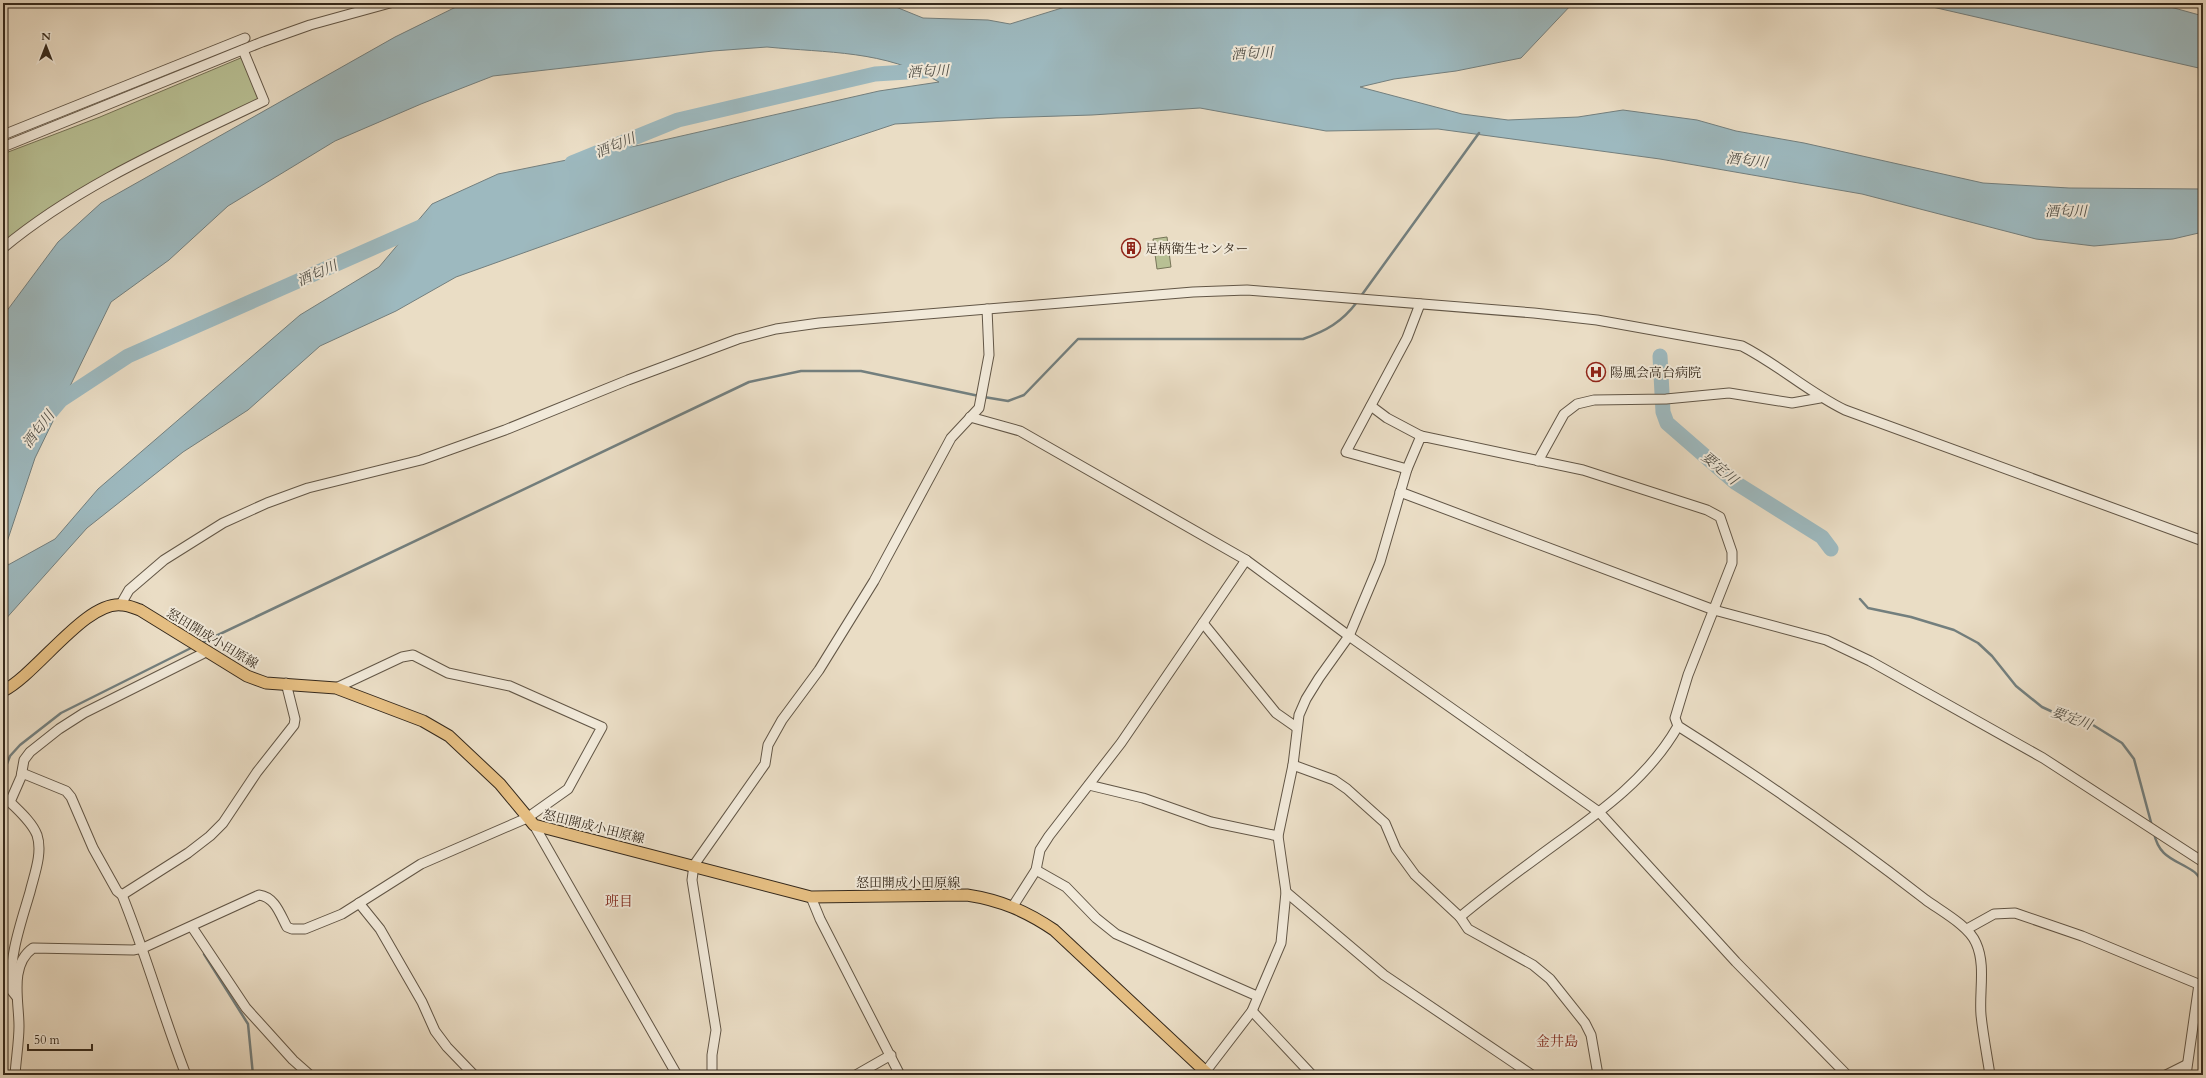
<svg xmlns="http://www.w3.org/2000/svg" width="2206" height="1078" font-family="Cardo,'Noto Serif JP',serif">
  <rect width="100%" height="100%" fill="#eaddc5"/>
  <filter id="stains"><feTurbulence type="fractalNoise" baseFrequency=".005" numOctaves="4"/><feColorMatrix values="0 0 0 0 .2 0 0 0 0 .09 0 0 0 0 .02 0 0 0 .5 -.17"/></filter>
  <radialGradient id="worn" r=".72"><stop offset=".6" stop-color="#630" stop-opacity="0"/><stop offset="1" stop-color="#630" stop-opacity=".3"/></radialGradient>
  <g fill="#b8c094" stroke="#767458">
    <path d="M243 57 259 95 258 100 166 144 3 244V154L100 117Z"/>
    <path d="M1167 237 1171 267 1157 269 1153 239Z"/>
  </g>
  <g fill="#9db9bf" stroke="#737f7e" fill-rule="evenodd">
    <path d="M464 3H886L923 18 988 20 1010 24 1078 3H1573L1521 58 1456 71 1394 79 1360 87 1462 114 1508 120 1578 117 1623 110 1697 120 1736 131 1804 143 1983 183 2069 188 2203 189V232L2173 239 2094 246 2036 239 1862 194 1660 159 1438 129 1326 131 1200 108 1092 115 996 118 895 124 730 179 456 277 396 311 320 346 248 410 183 452 87 528 3 622V316L58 242 101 203 395 37ZM767 47C827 53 885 50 939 82L879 91 655 142 498 174 432 204 379 267 300 315 98 489 55 539 8 565 5 548 35 458 111 302 169 260 228 206 335 141 421 104 493 76 713 51Z"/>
    <path d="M1915 3H2156L2203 16V69Z"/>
  </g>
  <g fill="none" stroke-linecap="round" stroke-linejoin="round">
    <g stroke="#737f7e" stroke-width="2.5">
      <path d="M1361 296 1479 133"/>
      <path d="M984 397 1008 401 1024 395 1078 339H1303C1326 331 1342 322 1357 302"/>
      <path d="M1860 599 1868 608 1911 617 1954 630 1978 643 1992 656 2016 686 2042 707 2066 718 2093 725 2122 743 2134 759 2152 826"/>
      <path d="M201 643 749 382 801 371H861L979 396"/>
      <path d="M3 774 10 756 20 745 61 713 193 647"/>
      <path d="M2154 833C2159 858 2175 859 2193 871 2197 873 2200 879 2203 883"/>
      <path d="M204 954 248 1024 253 1075"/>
    </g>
    <g stroke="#9db9bf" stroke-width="15">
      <path d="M572 163 678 120 875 74 939 70"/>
      <path d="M1660 356 1663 412 1667 423 1736 483 1822 537 1831 549"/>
      <path d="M50 413 61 400 128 356 427 224"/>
    </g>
    <g stroke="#625646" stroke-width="11">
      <g id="minor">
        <path d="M3 135 245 38"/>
        <path d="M3 147 262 42 310 25 390 3"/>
        <path d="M3 248C80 184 175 144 264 101L243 50"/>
        <path d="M1371 406 1387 418 1421 436"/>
        <path d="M970 417 1020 431 1246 560 1349 636 1599 812 1736 962 1847 1075"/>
        <path d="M1538 461 1564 414 1577 404 1594 400 1666 399 1729 393 1792 403 1820 398"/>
        <path d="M1407 469 1346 452 1407 338 1420 304"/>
        <path d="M1400 492 1714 610 1826 640 1870 661 2043 758 2203 862"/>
        <path d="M121 604 129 590 164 560 223 523 267 503 308 488 421 460 505 430 628 380 738 339 776 329 819 323 1193 292 1247 290 1534 313 1597 320 1742 346C1779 365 1808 392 1845 410L2203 541"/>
        <path d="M1203 623 1276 713 1296 727"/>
        <path d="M1293 765 1334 780 1347 789 1385 823 1396 849 1415 875 1460 917 1468 929 1533 965 1550 979 1585 1023 1591 1035 1598 1075"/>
        <path d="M22 773 66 791 71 797 93 848 117 891 122 895C146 954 163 1016 186 1075"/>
        <path d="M1089 785 1143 798 1211 822 1278 836"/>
        <path d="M534 825 677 1075"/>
        <path d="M1036 870 1066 887 1096 918 1116 934 1257 996"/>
        <path d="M1286 892 1384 975 1532 1075"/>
        <path d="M122 895 188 853 210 836 223 823 257 772 294 725 295 719 286 683"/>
        <path d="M811 897 820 919 900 1075"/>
        <path d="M359 903 380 929 422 1002 435 1031 447 1047 474 1075"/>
        <path d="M1013 906 1036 870 1040 850 1049 836 1121 743 1246 560"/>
        <path d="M1460 917C1491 891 1524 867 1557 843 1603 810 1649 777 1678 726"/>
        <path d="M192 927 246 1008 293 1060 310 1075"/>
        <path d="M1967 929 1994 914 2015 913 2082 936 2203 986"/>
        <path d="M16 996 12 991C8 958 21 923 30 892 34 875 43 853 37 835 32 822 19 811 10 802L21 777 24 760 30 752 59 729 84 713 206 652"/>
        <path d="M1252 1011 1312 1075"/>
        <path d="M1206 1071 1252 1011 1281 943 1286 892 1278 836 1293 765 1299 715 1306 699 1319 678 1349 636 1380 562 1407 469 1421 436 1583 470 1707 510 1720 517 1732 552V563L1688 675 1675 718 1678 726C1764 780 1846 838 1926 900 1941 911 1969 926 1976 943 1986 965 1979 992 1981 1015 1983 1035 1987 1055 1990 1075"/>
        <path d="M15 1075C16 1059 19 1042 19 1026 19 1001 9 965 33 948L133 950 143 948 259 895C275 897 280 914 287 927L292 929H305L342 914 421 864 527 818 568 789 602 727 510 686 448 673 413 655 402 657 336 688"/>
        <path d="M712 1075V1055L716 1030 692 880 694 865 765 764 768 745 782 720 819 670 874 581 951 438 979 408 989 355 987 309"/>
        <path d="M856 1075 891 1055"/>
        <path d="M2166 1075 2186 1065"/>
        <path d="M2186 1075 2199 984"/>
      </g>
    </g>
    <g stroke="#35291c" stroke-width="13">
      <path id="major" d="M3 691C37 674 86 600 122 605 128 605 134 608 140 610L247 676 266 683 336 688 423 721 449 736 500 784 534 825 811 897 967 895C1000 900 1026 911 1054 930L1209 1075"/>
    </g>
    <use href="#minor" stroke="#f1e9d9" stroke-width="9"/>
    <use href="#major" stroke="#e5be82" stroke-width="11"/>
  </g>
  <defs>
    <g id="building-ring" transform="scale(1)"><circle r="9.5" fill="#f1e9d9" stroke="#8f2418" stroke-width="1.5"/><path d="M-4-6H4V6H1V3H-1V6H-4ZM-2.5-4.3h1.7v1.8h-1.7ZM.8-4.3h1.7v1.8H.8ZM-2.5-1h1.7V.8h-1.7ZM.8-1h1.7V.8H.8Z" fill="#8f2418"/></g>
    <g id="hospital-ring" transform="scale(1)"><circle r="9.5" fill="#f1e9d9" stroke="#8f2418" stroke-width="1.5"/><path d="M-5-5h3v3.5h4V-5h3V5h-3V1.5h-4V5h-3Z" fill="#8f2418"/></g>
  </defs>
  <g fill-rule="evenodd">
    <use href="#building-ring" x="1131" y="248"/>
    <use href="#hospital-ring" x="1596" y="372"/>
  </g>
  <g text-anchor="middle" stroke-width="4" stroke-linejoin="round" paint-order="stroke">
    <g font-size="13" fill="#35291c" stroke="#f1e9d9" text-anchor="start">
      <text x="1145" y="253">足柄衛生センター</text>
      <text x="1610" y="377">陽風会高台病院</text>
    </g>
    <g font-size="13" fill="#35291c" stroke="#f1e9d9">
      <text transform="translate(213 638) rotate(31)" y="5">怒田開成小田原線</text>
      <text transform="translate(594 826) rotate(14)" y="5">怒田開成小田原線</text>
      <text x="908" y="887">怒田開成小田原線</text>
    </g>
    <g font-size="14" font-style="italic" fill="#4f4d45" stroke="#f1e9d9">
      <text transform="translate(1252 53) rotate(-3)" y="5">酒匂川</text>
      <text transform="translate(928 71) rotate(-3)" y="5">酒匂川</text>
      <text transform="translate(615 145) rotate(-22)" y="5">酒匂川</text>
      <text transform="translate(1747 160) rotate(7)" y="5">酒匂川</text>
      <text transform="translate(2066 211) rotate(-1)" y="5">酒匂川</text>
      <text transform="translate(317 273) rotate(-24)" y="5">酒匂川</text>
      <text transform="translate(38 429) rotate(-52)" y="5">酒匂川</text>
      <text transform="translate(1720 468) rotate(40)" y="5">要定川</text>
      <text transform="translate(2072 718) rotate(20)" y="5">要定川</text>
    </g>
    <g font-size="14" fill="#7a1f14" stroke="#f1e9d9">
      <text x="619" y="906">班目</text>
      <text x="1557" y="1046">金井島</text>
    </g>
  </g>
  <rect width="2206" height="1078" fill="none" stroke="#eaddc5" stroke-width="16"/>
  <rect x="4" y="4" width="2198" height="1070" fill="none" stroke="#35291c" stroke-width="2"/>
  <rect x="8" y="8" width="2190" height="1062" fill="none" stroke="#35291c"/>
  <g transform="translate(46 46)" stroke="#f1e9d9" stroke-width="3" paint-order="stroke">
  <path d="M0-3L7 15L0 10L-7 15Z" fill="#35291c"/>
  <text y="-6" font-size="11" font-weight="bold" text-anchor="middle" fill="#35291c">N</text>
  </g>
  <path d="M28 1044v6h64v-6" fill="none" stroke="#35291c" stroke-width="2"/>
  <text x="34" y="1044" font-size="12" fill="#35291c" stroke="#f1e9d9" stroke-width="3" paint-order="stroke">50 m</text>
  <rect width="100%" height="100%" filter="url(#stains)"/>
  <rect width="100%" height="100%" fill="url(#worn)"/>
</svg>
